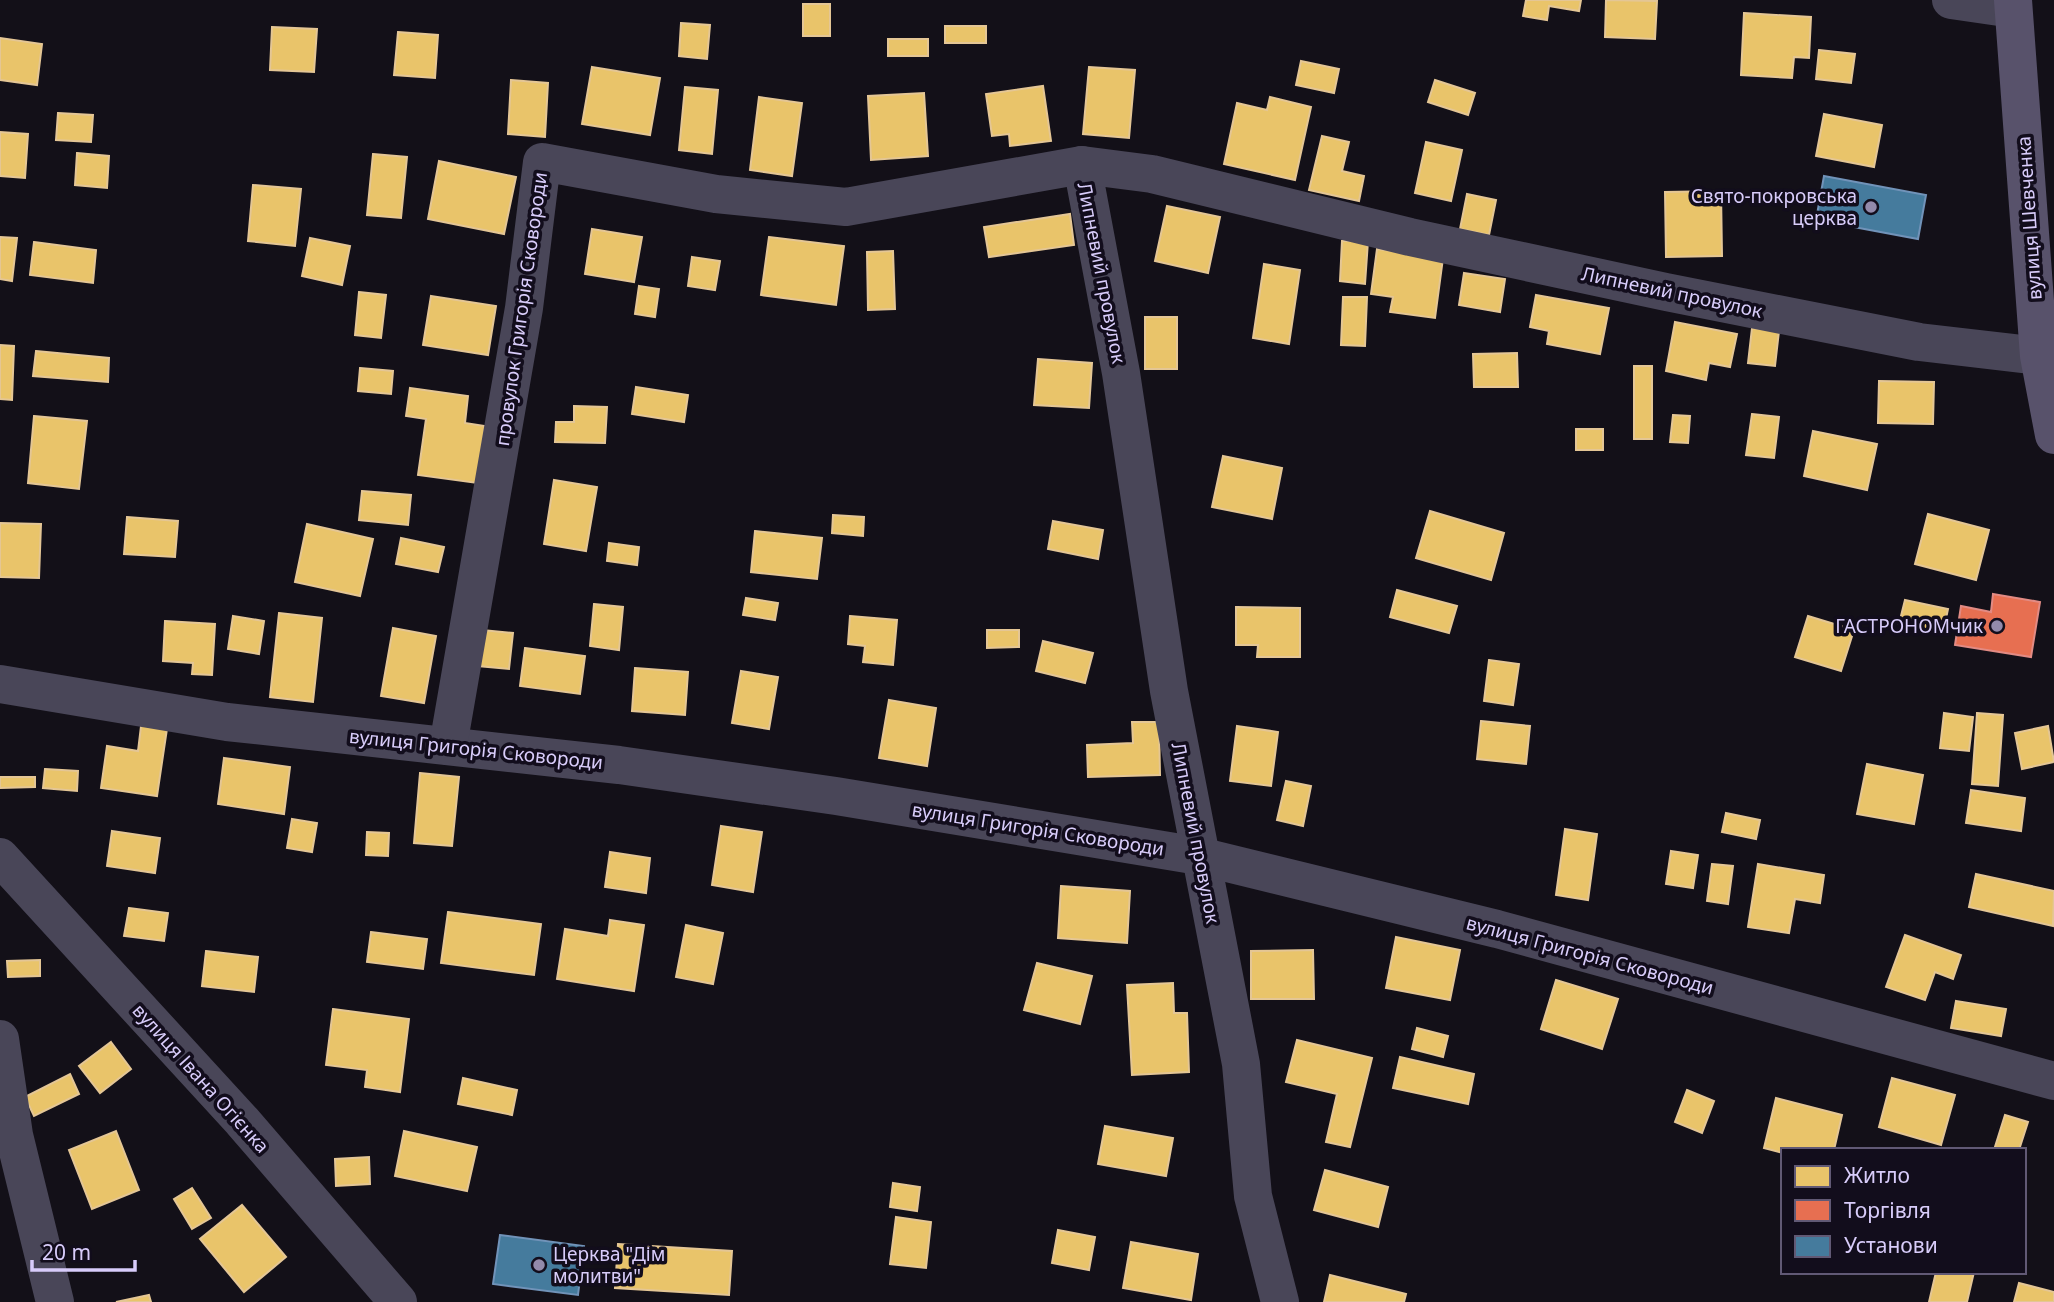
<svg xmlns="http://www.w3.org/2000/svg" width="2054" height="1302" font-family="'Noto Sans',sans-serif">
  <rect width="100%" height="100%" fill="#131018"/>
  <g fill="#e9c46a" stroke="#e4c695" stroke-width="2">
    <path d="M1526 0H1581L1579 11 1549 6 1547 20 1523 16Z"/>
    <path d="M1606 0 1657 1 1655 39 1605 37Z"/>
    <rect x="803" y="4" width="27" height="32"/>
    <path d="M1744 13 1811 17 1809 58 1794 57 1792 78 1741 75Z"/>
    <path d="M681 23 710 25 707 59 679 56Z"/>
    <rect x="945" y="26" width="41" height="17"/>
    <path d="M272 27 317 29 314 72 270 70Z"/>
    <path d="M398 32 438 35 435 78 394 75Z"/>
    <path d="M0 38 42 44 37 85 0 80Z"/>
    <rect x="888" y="39" width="40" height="17"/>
    <path d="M1819 50 1855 54 1851 83 1816 79Z"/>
    <path d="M1301 61 1339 69 1334 93 1296 85Z"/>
    <path d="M592 67 660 78 650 135 582 124Z"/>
    <path d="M1089 67 1135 70 1129 138 1083 134Z"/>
    <path d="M511 80 548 83 545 137 508 134Z"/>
    <path d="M1435 80 1475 93 1468 115 1428 102Z"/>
    <path d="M1043 86 1051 141 1010 146 1009 134 992 136 986 94Z"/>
    <path d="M685 87 718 90 712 154 679 150Z"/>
    <path d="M924 93 928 156 871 160 868 96Z"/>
    <path d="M759 97 802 103 792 176 750 170Z"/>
    <path d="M1270 97 1311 107 1295 180 1224 164 1237 103 1267 110Z"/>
    <path d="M58 113 93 115 91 142 56 140Z"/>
    <path d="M1824 114 1882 125 1874 167 1816 156Z"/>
    <path d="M0 132 28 134 25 178 0 176Z"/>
    <path d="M1322 136 1349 142 1342 171 1364 176 1359 201 1309 190Z"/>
    <path d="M1426 142 1462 150 1451 201 1415 193Z"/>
    <path d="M77 153 109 156 107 188 75 185Z"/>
    <path d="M373 154 407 157 401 218 367 215Z"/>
    <path d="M439 161 516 177 504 234 428 219Z"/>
    <path d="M253 185 301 189 295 246 248 241Z"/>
    <path d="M1721 191 1722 256 1666 257 1665 192Z"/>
    <path d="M1467 194 1496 200 1489 235 1460 229Z"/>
    <path d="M1167 206 1220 217 1208 273 1155 261Z"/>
    <path d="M1070 214 1074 245 989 257 984 227Z"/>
    <path d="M592 229 642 237 634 282 585 274Z"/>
    <path d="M0 237 17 238 12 281 0 279Z"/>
    <path d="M769 237 844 246 836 305 761 295Z"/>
    <path d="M310 238 350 246 342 285 302 276Z"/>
    <path d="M1342 241H1368L1365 284 1340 281Z"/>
    <path d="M34 242 96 250 93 283 30 275Z"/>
    <path d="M1377 249 1443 258 1435 318 1390 312 1393 297 1371 294Z"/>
    <path d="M893 251 895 309 868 310 867 252Z"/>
    <path d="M692 257 720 261 715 290 688 286Z"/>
    <path d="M1264 264 1300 270 1289 344 1253 338Z"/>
    <path d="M1464 273 1505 279 1500 312 1459 305Z"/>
    <path d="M639 286 659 289 655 317 635 314Z"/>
    <path d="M359 292 386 295 381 338 355 335Z"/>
    <path d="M1536 295 1609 308 1600 354 1547 344 1549 331 1530 327Z"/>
    <path d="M431 296 496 306 488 355 423 345Z"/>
    <path d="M1343 297H1367L1365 346 1341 345Z"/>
    <rect x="1145" y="317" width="32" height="52"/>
    <path d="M1675 322 1737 334 1730 367 1709 363 1706 380 1666 371Z"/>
    <path d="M1752 328 1779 331 1775 366 1748 363Z"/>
    <path d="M0 345 14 346 12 400 0 399Z"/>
    <path d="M36 351 109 358 108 382 33 376Z"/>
    <path d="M1517 353 1518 387H1474L1473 354Z"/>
    <path d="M1038 359 1092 363 1089 408 1034 405Z"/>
    <rect x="1634" y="366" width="18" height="73"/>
    <path d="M360 368 393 371 391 394 358 391Z"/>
    <path d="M1879 381 1934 382 1933 424 1878 423Z"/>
    <path d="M636 387 688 395 684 422 632 414Z"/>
    <path d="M410 388 468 396 465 423 485 426 477 483 418 475 426 419 406 416Z"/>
    <path d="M574 406 607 407 605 443 555 442 556 422H574Z"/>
    <path d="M1752 414 1779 417 1774 458 1746 455Z"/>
    <path d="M1673 415 1690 416 1688 443 1670 442Z"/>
    <path d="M34 416 87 421 79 489 28 483Z"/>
    <rect x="1576" y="429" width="27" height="21"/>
    <path d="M1813 431 1877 444 1867 490 1804 476Z"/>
    <path d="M1223 456 1282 468 1272 519 1212 507Z"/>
    <path d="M554 480 597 487 586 551 544 544Z"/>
    <path d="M362 491 411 495 408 525 359 520Z"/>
    <path d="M1430 511 1504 533 1491 580 1416 558Z"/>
    <path d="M1928 514 1989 530 1976 580 1915 564Z"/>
    <path d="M833 515 864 517 863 536 832 533Z"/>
    <path d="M127 517 178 521 175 557 124 554Z"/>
    <path d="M1053 521 1103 530 1098 559 1048 549Z"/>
    <path d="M0 523 41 524 39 578 0 577Z"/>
    <path d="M307 524 373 539 360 596 295 582Z"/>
    <path d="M755 531 822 538 817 579 751 572Z"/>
    <path d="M401 538 444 547 438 572 396 564Z"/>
    <path d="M609 543 639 547 637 565 607 561Z"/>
    <path d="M1397 590 1457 606 1449 633 1390 617Z"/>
    <path d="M746 598 778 603 775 620 743 615Z"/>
    <path d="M1905 600 1948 609 1943 633 1899 624Z"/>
    <path d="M594 604 623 607 619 650 590 646Z"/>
    <path d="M1236 607 1300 608V657H1257L1258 645H1236Z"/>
    <path d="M279 613 322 618 313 702 270 697Z"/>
    <path d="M233 616 264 621 259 654 228 649Z"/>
    <path d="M850 616 897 620 893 665 863 662 865 646 848 644Z"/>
    <path d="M1808 616 1854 630 1841 671 1795 657Z"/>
    <path d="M165 621 215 624 212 675 192 674 193 663 163 661Z"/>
    <path d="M393 628 436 636 424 703 381 696Z"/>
    <path d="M482 630 513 633 509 669 478 666Z"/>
    <path d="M987 630H1019V647L987 648Z"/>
    <path d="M1043 641 1093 653 1085 683 1036 671Z"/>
    <path d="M525 648 585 656 580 694 520 686Z"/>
    <path d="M1489 660 1519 664 1513 705 1484 701Z"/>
    <path d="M635 668 688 672 685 715 632 711Z"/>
    <path d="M741 671 778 677 769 729 732 723Z"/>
    <path d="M889 700 936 708 927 766 879 758Z"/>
    <path d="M1944 713 1973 717 1969 751 1940 748Z"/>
    <path d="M1977 713 2003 715 1998 786 1972 784Z"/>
    <path d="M142 718 168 722 157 796 101 788 107 746 138 751Z"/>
    <path d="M1481 721 1530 726 1526 764 1477 759Z"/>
    <path d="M1132 722H1159L1160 775 1088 777 1087 745 1133 743Z"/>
    <path d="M1237 726 1278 732 1271 786 1230 781Z"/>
    <path d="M2048 726 2054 762 2022 769 2015 733Z"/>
    <path d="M224 758 290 767 284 814 218 804Z"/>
    <path d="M1867 764 1923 775 1914 824 1857 814Z"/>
    <path d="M45 769 78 771 77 791 43 788Z"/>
    <path d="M420 773 459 777 452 846 414 843Z"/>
    <path d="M0 777H35V787L0 788Z"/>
    <path d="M1286 781 1311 786 1303 826 1277 820Z"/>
    <path d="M1971 790 2025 798 2021 831 1966 823Z"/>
    <path d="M1726 813 1760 820 1756 839 1722 832Z"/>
    <path d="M292 819 317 823 312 852 287 848Z"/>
    <path d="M721 826 762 832 753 892 712 885Z"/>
    <path d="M1565 829 1597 834 1588 900 1556 895Z"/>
    <path d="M112 831 160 838 155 873 107 866Z"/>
    <path d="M367 832 389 833 388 856 366 855Z"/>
    <path d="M1671 851 1698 855 1693 888 1666 884Z"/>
    <path d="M610 852 650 858 646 893 605 887Z"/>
    <path d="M1712 864 1733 866 1728 904 1707 901Z"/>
    <path d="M1758 864 1824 875 1820 903 1795 899 1789 933 1748 927Z"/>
    <path d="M1976 874 2054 891 2053 926 1969 907Z"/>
    <path d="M1061 886 1130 891 1127 943 1058 938Z"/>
    <path d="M129 908 168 913 164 941 124 936Z"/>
    <path d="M448 912 541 924 534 975 441 963Z"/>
    <path d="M610 920 644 925 634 991 557 979 565 929 608 936Z"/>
    <path d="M686 925 723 933 713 984 676 977Z"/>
    <path d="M371 932 427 939 423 969 367 962Z"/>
    <path d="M1905 935 1961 955 1953 979 1935 972 1925 1000 1886 987Z"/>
    <path d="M1396 937 1460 950 1450 1000 1386 988Z"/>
    <path d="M1313 950 1314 999H1251V951Z"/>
    <path d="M206 951 258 957 254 992 202 986Z"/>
    <path d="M40 960V976L8 977 7 961Z"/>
    <path d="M1037 963 1092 976 1080 1024 1024 1010Z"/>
    <path d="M1556 980 1618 999 1602 1049 1541 1029Z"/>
    <path d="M1173 983 1174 1013H1187L1189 1072 1132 1075 1127 985Z"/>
    <path d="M1956 1001 2006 1009 2001 1036 1951 1028Z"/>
    <path d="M333 1009 409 1019 400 1092 365 1087 367 1070 326 1065Z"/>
    <path d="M1417 1028 1448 1036 1443 1057 1412 1049Z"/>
    <path d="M1297 1040 1372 1058 1350 1147 1326 1142 1337 1094 1286 1082Z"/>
    <path d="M111 1042 131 1069 100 1093 79 1066Z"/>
    <path d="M1400 1057 1474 1074 1468 1104 1393 1088Z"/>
    <path d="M70 1074 79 1094 34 1116 25 1097Z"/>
    <path d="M463 1078 517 1090 512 1115 458 1104Z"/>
    <path d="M1892 1078 1955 1095 1941 1145 1879 1127Z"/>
    <path d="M1687 1090 1714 1101 1702 1133 1675 1122Z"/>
    <path d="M1776 1098 1842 1115 1834 1150H1783V1153L1764 1148Z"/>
    <path d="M2005 1115 2028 1122 2019 1150H1994Z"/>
    <path d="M1105 1126 1173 1138 1166 1176 1098 1164Z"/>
    <path d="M116 1131 139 1190 92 1209 69 1150Z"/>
    <path d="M404 1131 477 1147 467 1191 395 1176Z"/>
    <path d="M369 1157 370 1184 336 1186 335 1159Z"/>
    <path d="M1325 1170 1388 1187 1378 1227 1314 1210Z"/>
    <path d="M893 1183 920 1187 917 1211 890 1207Z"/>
    <path d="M192 1188 211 1218 192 1229 174 1199Z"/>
    <path d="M242 1205 286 1257 244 1292 200 1239Z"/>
    <path d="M896 1217 931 1222 926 1268 890 1264Z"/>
    <path d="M1058 1230 1095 1237 1089 1270 1052 1263Z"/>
    <path d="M1131 1242 1198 1254 1191 1300 1123 1288Z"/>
    <path d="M618 1244 732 1251 729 1295 615 1288Z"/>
    <path d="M1936 1272H1974L1967 1302H1929Z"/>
    <path d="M1330 1275 1406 1294 1404 1302H1324Z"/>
    <path d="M2019 1283 2054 1292V1302H2014Z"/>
    <path d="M149 1295 151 1302H116Z"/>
  </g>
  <path fill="#e76f51" stroke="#e28b84" stroke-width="2" d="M1993 594 2040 602 2031 657 1955 645 1961 606 1991 612Z"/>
  <g fill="#457b9d" stroke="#7193b9" stroke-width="2">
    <path d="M1824 176 1926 195 1918 239 1816 220Z"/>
    <path d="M500 1235 584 1246 578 1295 493 1284Z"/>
  </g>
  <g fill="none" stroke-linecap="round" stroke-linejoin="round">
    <g stroke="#494658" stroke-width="38">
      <path d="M1951 0 2013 9"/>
      <path d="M1082 165 1121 373 1169 691 1241 1064 1253 1196 1280 1302"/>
      <path d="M0 684 227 722 619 765 836 796 1199 856 1497 929 2054 1081"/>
      <path d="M448 746 524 308 542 162 716 194 846 207 1082 165 1152 174 1410 237 1666 292 1919 342 2039 356"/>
      <path d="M0 857 242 1121 398 1302"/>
      <path d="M0 1039 14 1135 55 1302"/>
    </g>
    <path stroke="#58526b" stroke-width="38" d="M2013 0 2039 356 2054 435"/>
  </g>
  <g fill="#938aab" stroke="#120d1c" stroke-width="2.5">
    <circle cx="1871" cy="207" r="7"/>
    <circle cx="1997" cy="626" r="7"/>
    <circle cx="539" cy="1265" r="7"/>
  </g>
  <g text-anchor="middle" stroke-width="7" stroke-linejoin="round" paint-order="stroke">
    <g font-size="19" fill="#d8ccfa" stroke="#120d1c" text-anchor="end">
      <text x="1857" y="203">Свято-покровська<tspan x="1857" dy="22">церква</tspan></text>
      <text x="1983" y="633">ГАСТРОНОМчик</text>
      <text x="553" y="1261" text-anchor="start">Церква "Дім<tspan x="553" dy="22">молитви"</tspan></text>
    </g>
    <g font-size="19" fill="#d8ccfa" stroke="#120d1c">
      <text transform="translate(2029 218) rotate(-94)" y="7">вулиця Шевченка</text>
      <text transform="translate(1102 273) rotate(79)" y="7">Липневий провулок</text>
      <text transform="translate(1672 292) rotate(12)" y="7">Липневий провулок</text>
      <text transform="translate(521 309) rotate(-82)" y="7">провулок Григорія Сковороди</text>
      <text transform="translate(476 749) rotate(6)" y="7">вулиця Григорія Сковороди</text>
      <text transform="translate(1038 829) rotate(9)" y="7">вулиця Григорія Сковороди</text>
      <text transform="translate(1196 833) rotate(79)" y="7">Липневий провулок</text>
      <text transform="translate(1590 955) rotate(15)" y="7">вулиця Григорія Сковороди</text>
      <text transform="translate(201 1078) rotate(48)" y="7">вулиця Івана Огієнка</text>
    </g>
  </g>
  <rect x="1781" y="1148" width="245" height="126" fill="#120d1c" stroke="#615975" stroke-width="2"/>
  <rect x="1795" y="1166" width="35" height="21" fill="#e9c46a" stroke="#615975" stroke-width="2"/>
  <text x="1844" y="1183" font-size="21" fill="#d8ccfa">Житло</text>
  <rect x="1795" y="1200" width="35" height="21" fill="#e76f51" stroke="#615975" stroke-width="2"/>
  <text x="1844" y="1218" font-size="21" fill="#d8ccfa">Торгівля</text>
  <rect x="1795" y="1236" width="35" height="21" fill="#457b9d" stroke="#615975" stroke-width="2"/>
  <text x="1844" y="1253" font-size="21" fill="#d8ccfa">Установи</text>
  <path d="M32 1260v10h103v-10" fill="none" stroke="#d8ccfa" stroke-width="3.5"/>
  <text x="42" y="1260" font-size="21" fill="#d8ccfa" stroke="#120d1c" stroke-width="5" paint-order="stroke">20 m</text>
</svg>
